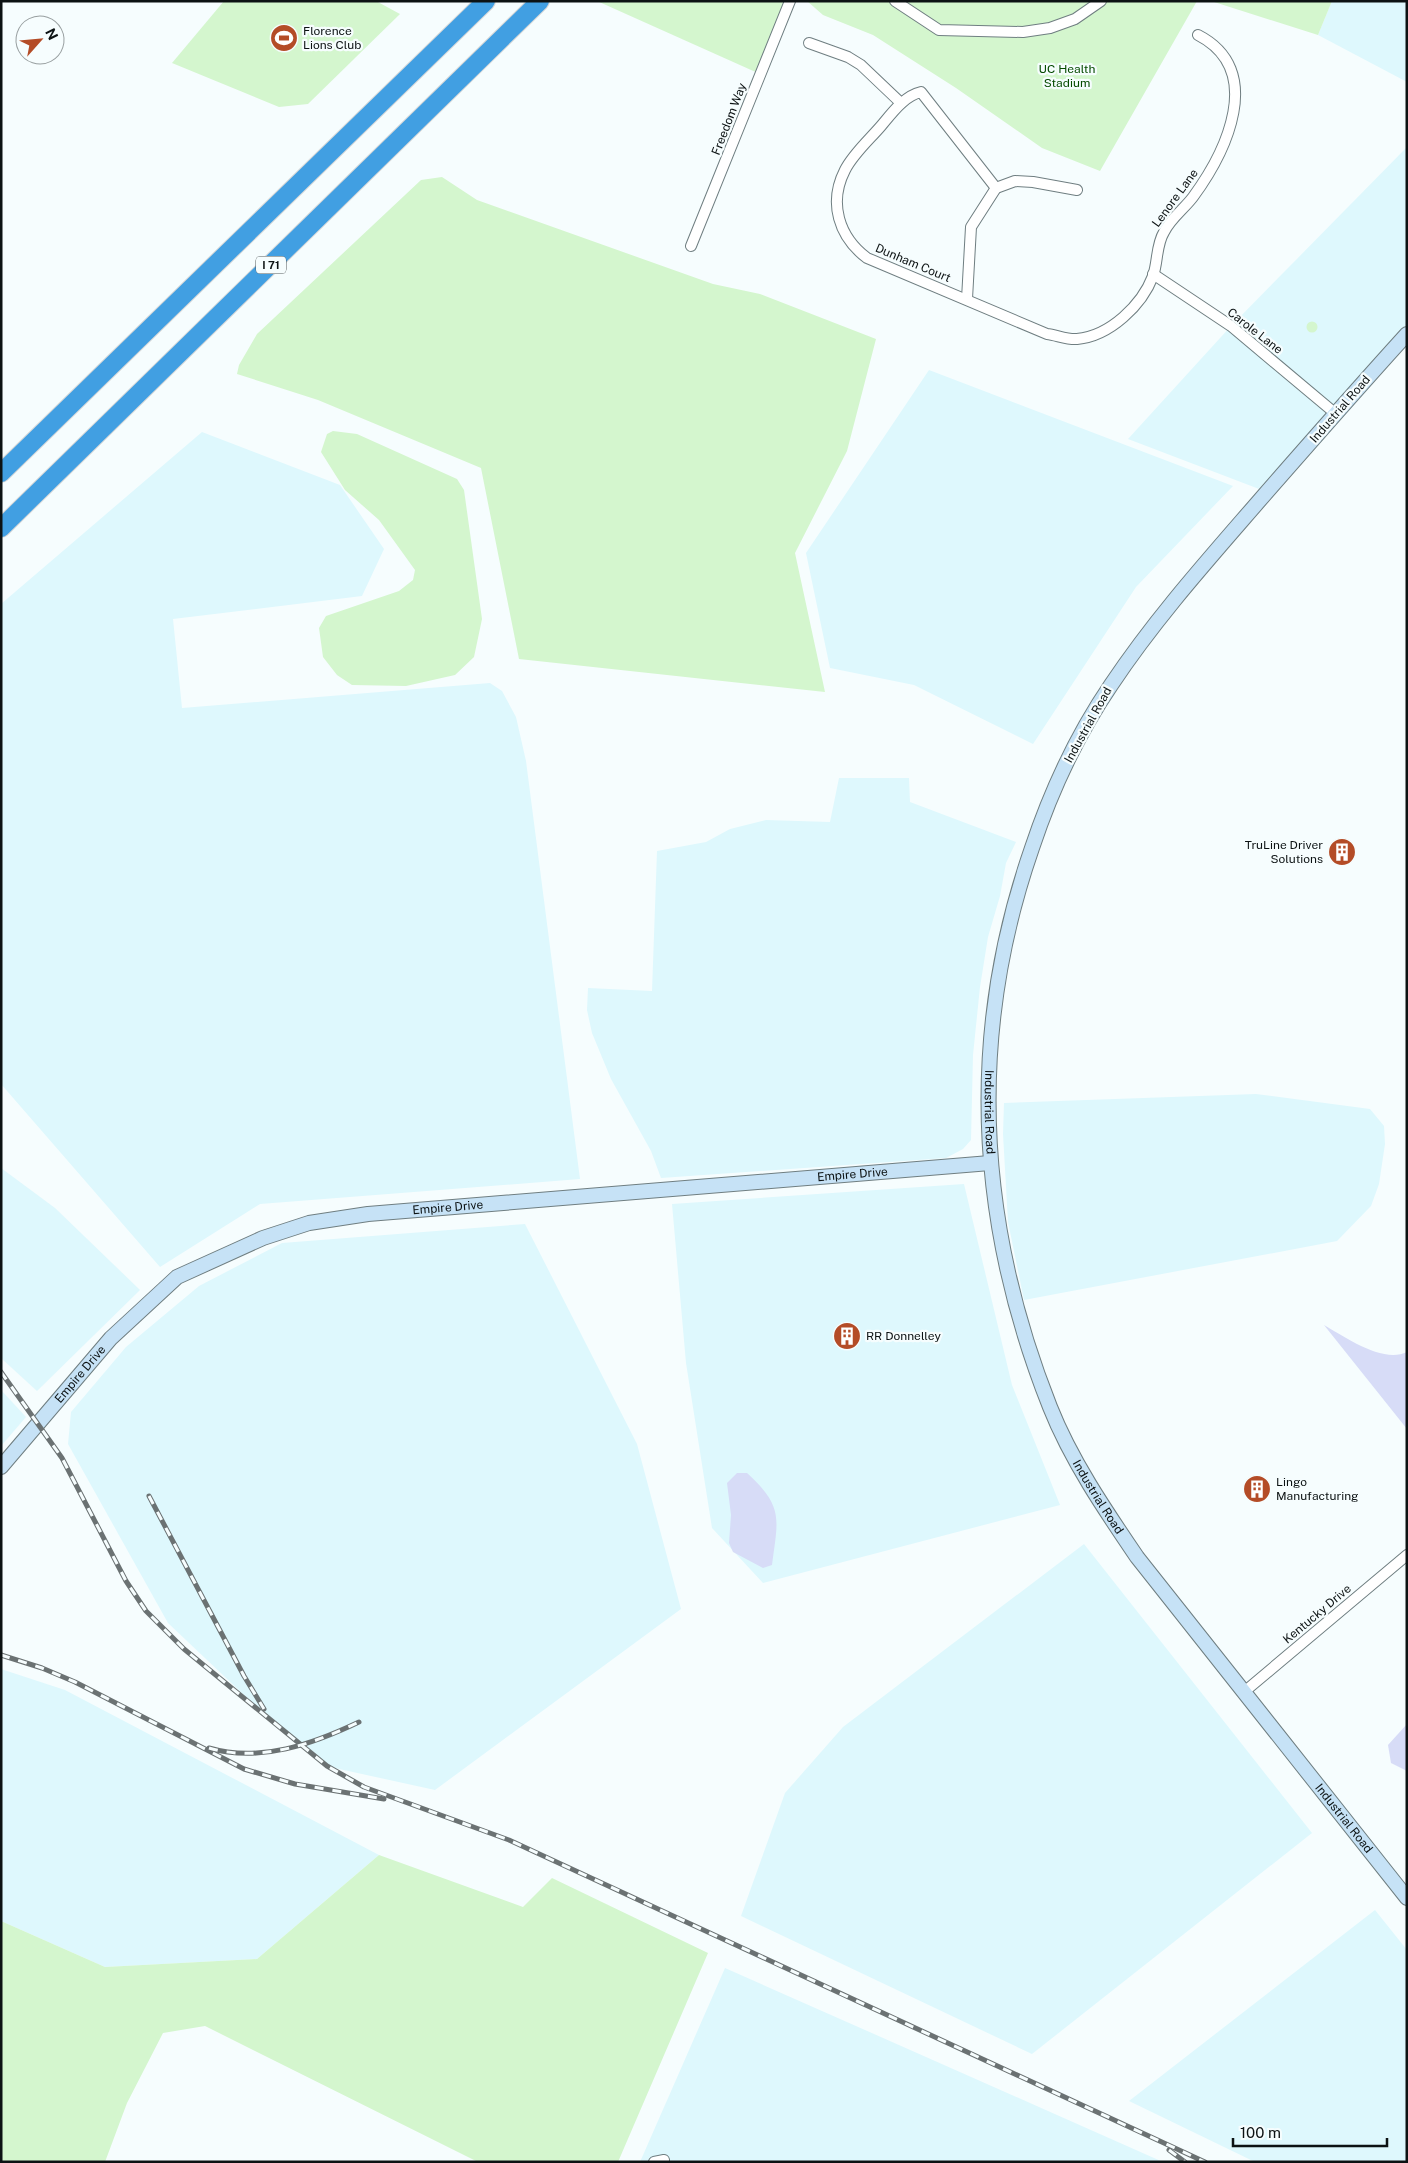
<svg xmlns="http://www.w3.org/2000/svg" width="1408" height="2163" font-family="'Public Sans',sans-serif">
  <rect width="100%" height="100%" fill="#f6fdfe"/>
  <g fill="#def8fd">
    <path d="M1332 1H1407V82L1318 35Z"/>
    <path d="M1407 147V334L1267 492 1128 439 1231 326Z"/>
    <path d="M929 370 1233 486 1136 587 1033 744 914 685 830 668 806 553Z"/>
    <path d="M202 432 340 485 384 549 362 596 173 619 182 708 490 683 502 691 516 717 526 761 580 1179 260 1204 160 1267 1 1084V604Z"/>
    <path d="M839 778H909L910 802 1016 842 1006 863 1000 896 988 937 980 987 973 1055 971 1140 963 1149 946 1158 661 1178 651 1151 611 1079 592 1033 587 1010 588 988 652 991 657 851 706 842 730 829 766 820 830 822Z"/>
    <path d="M1256 1094 1370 1109 1384 1126 1385 1144 1379 1184 1371 1206 1337 1241 1024 1300 1008 1222 1003 1134 1004 1103Z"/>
    <path d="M1 1168 55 1208 140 1290 37 1391 1 1358Z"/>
    <path d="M964 1184 1012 1385 1060 1505 763 1583 712 1528 686 1363 672 1204Z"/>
    <path d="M525 1224 637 1444 681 1609 435 1790 330 1767 245 1696 168 1623 68 1444 71 1412 126 1347 199 1286 282 1243Z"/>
    <path d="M1 1390 26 1417 1 1446Z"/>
    <path d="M1084 1544 1312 1833 1032 2054 741 1916 785 1793 843 1727Z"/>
    <path d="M1 1669 65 1690 379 1855 257 1959 105 1967 1 1921Z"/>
    <path d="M1375 1910 1407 1950V2162H1255L1129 2101Z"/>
    <path d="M725 1968 1048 2111 1163 2162H640Z"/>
  </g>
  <g fill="#d4f6ce">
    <path d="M224 1H376L400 14 308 104 279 107 172 63Z"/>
    <path d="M597 1H790L760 74Z"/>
    <path d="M807 1H1197L1100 171 1042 148 956 88 873 35 823 15Z"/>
    <path d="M1211 1H1332L1318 35Z"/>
    <path d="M442 177 477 200 713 284 760 294 876 339 847 451 795 553 825 692 519 659 481 468 318 400 237 374 239 365 257 334 421 180Z"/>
    <circle cx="1312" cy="327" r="5.5"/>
    <path d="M333 431 357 434 457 479 464 490 482 619 474 657 455 675 406 686 352 685 337 675 323 657 319 628 326 616 399 591 413 580 415 570 379 520 345 490 321 452 327 434Z"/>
    <path d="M379 1855 523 1907 552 1878 708 1953 618 2162H478L205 2026 163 2033 127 2103 105 2162H1V1921L105 1967 257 1959Z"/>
  </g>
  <g fill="#d7dcf7">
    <path d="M1324 1325C1345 1337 1383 1364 1407 1352V1429Z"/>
    <path d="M737 1473H747C784 1507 778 1519 772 1565L763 1568 733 1552 729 1543 731 1515 727 1483Z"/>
    <path d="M1407 1724V1771L1391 1763 1388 1745Z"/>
  </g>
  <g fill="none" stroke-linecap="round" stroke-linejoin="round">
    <g stroke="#6f7e81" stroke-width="12">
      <g id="street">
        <path d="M895 1 939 30 1023 32 1050 28 1075 19 1101 1"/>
        <path d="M809 43 848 57 861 65 901 103"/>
        <path d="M996 188 921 92C904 96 892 113 881 126 869 140 853 154 845 170 828 203 839 237 867 258L1047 334C1056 335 1068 340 1077 339 1110 336 1142 305 1153 276 1158 262 1156 245 1164 232 1171 218 1184 209 1193 197 1226 152 1266 70 1198 35"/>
        <path d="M996 188 1015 181 1033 182 1077 190"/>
        <path d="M691 246 790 1"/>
        <path d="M1153 274 1231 326 1336 414"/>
        <path d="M967 299 971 227 996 188"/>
        <path d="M1244 1692 1407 1555"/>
        <path d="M654 2162 664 2160"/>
      </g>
    </g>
    <g stroke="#6f7e81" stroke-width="16">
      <g id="secondary">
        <path id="s1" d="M1407 334C1357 389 1308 445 1259 501 1207 561 1155 619 1111 685 1077 735 1051 791 1032 848 967 1035 977 1223 1050 1407 1071 1460 1105 1510 1137 1557L1407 1898"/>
        <path id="s2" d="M1 1467 111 1338 177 1277 263 1238 309 1223 368 1214 990 1163"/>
      </g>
    </g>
    <g stroke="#d8d9d9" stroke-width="20">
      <g id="highway">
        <path d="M1 473 486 1"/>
        <path d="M1 528 540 1"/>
      </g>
    </g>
    <use href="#street" stroke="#fff" stroke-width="10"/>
    <use href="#secondary" stroke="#c6e2f6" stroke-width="14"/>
    <use href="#highway" stroke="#419fe2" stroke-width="18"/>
    <g stroke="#6b7273" stroke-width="5">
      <g id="rail">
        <path d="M1 1372 62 1458 126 1581 146 1611 184 1649 327 1766 364 1787 509 1840 1205 2162"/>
        <path d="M149 1496 244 1676 264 1709"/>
        <path d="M1 1655 42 1668 75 1682 244 1769 295 1784 384 1799"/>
        <path d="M209 1748C260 1763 313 1744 359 1722"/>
        <path d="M1169 2150 1185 2162"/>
      </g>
    </g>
    <use href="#rail" stroke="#f6fdfe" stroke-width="3" stroke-dasharray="9" stroke-linecap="butt"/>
  </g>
  <defs>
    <g id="stadium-disc" transform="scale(1.4375)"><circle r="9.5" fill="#b44c27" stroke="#f6fdfe"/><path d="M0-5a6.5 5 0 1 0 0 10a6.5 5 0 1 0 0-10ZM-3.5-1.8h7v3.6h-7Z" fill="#fff"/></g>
    <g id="building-disc" transform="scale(1.4375)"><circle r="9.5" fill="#b44c27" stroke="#f6fdfe"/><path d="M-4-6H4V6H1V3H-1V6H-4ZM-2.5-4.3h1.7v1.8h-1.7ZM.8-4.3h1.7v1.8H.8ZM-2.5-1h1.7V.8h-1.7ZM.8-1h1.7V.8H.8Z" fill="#fff"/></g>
  </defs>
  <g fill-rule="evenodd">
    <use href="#stadium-disc" x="284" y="38"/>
    <use href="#building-disc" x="1342" y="852"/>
    <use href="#building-disc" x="847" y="1336"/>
    <use href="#building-disc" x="1257" y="1489"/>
  </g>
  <g text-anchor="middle" stroke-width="4.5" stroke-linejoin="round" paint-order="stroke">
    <rect fill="#f6fdfe" stroke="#52585a" stroke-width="1" x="256" y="256.5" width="30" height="17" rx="4"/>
    <g font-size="11" font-weight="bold" fill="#0c1213">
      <text x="271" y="269">I 71</text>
    </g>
    <g font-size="12" fill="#0c1213" stroke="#f6fdfe" text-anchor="start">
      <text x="303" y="35">Florence<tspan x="303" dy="14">Lions Club</tspan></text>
      <text x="1323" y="849" text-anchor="end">TruLine Driver<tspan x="1323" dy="14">Solutions</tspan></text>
      <text x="866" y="1340">RR Donnelley</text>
      <text x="1276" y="1486">Lingo<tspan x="1276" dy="14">Manufacturing</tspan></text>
    </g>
    <g font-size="12" fill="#054b00" stroke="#f6fdfe">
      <text x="1067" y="73">UC Health<tspan x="1067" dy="14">Stadium</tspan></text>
    </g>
    <g font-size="12" fill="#0c1213" stroke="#f6fdfe">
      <text transform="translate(729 119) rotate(-69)" y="4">Freedom Way</text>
      <text transform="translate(1175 198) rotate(-54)" y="4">Lenore Lane</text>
      <text transform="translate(913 263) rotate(23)" y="4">Dunham Court</text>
      <text transform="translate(1255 331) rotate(38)" y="4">Carole Lane</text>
      <text transform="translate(1340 409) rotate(-49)" y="4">Industrial Road</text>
      <text transform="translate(1088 725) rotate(-61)" y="4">Industrial Road</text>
      <text dy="4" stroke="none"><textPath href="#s1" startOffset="910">Industrial Road</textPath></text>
      <text dy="4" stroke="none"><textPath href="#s2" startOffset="948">Empire Drive</textPath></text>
      <text dy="4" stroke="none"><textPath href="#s2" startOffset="542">Empire Drive</textPath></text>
      <text dy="4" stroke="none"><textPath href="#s2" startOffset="122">Empire Drive</textPath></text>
      <text dy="4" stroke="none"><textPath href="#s1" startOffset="1315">Industrial Road</textPath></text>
      <text transform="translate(1317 1614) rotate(-40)" y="4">Kentucky Drive</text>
      <text dy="4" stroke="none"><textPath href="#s1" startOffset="1720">Industrial Road</textPath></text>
    </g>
  </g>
  <rect width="1408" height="2163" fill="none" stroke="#0c1213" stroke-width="5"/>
  <g transform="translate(40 40) rotate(63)"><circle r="24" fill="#f6fdfe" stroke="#989fa0"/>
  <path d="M0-4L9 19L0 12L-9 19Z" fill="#b44c27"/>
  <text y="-8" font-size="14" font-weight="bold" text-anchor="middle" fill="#0c1213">N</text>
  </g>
  <path d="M1233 2138v8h154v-8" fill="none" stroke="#0c1213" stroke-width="2.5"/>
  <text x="1240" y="2138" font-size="15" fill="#0c1213" stroke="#f6fdfe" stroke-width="4" paint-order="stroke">100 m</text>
</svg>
